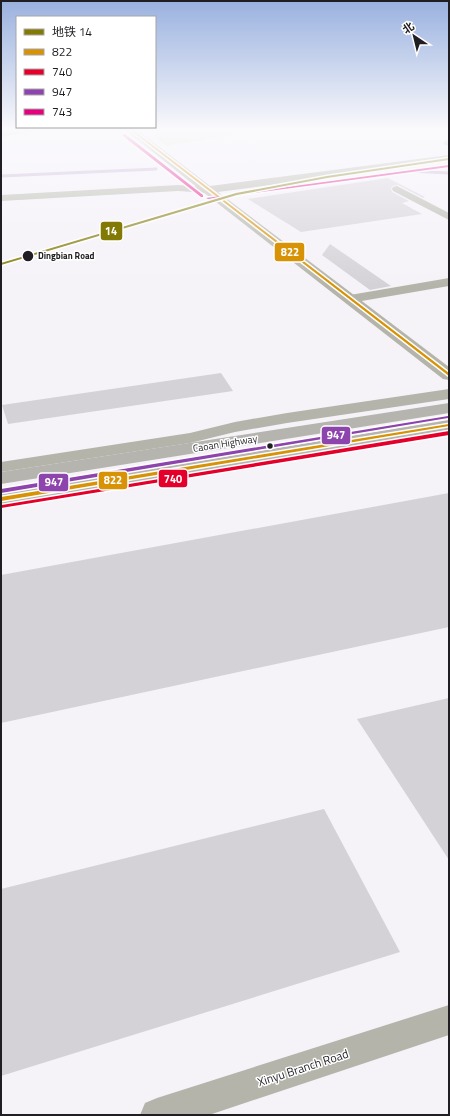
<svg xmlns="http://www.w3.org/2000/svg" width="450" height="1116" font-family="'Titillium Web','Noto Sans SC',sans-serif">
  <rect width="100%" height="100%" fill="#f5f2f8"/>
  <path fill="#e9e8d2" d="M144 129H274L168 146 163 144Z"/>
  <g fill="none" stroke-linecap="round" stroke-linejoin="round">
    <g stroke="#c3acd2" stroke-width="3">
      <path d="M409 171 449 173"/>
      <path d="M1 176 156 169"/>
    </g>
  </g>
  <g fill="#d5d2d7">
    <path d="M388 178 425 197 423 198 398 185 393 186 391 188 392 192 409 201 402 203 422 214 301 232 248 199Z"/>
    <path d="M330 244 391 286 370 290 322 255Z"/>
    <path d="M221 373 233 391 8 424 2 405Z"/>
    <path d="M449 493V627L1 723V575Z"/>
    <path d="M449 698V860L357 719Z"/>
    <path d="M324 809 400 952 1 1076V889Z"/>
  </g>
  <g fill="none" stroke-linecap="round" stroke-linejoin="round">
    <g fill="#b4b4aa" fill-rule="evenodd">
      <path d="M12 129H34L30 132 1 137V131Z"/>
      <path d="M449 140V146L445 145 443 143 445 141Z"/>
      <path d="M178 185 207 187 212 190 207 193 178 191 1 201V195Z"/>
      <path d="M397 186 449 213V220L393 191 392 189 393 187Z"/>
      <path d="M449 278V286L350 303 345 302 343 299 345 296 350 295Z"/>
      <path d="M449 389V399L287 423 235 432 190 443 1 472V462L190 433 235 422 287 413Z"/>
      <path d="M449 1005V1035L209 1115H140L145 1103 157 1098Z"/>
    </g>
    <path fill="#b4b4aa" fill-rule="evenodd" d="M124 129H136L210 186 449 155V161L218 192 449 367V380L443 379 203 192Z"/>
    <g fill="#b6b4ae" fill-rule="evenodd">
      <path d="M449 403V413L1 484V472Z"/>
      <path d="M449 420V430L1 505V493Z"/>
    </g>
    <g stroke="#fff" stroke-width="3">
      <g id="bus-1">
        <path d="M132 129 449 373V376L129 129Z"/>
        <path d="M449 424V426L1 501V497Z"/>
      </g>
    </g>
    <g stroke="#fff" stroke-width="3">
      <path id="bus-2" d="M449 431V435L1 508V506L2 505Z"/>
    </g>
    <g stroke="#fff" stroke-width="3">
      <path id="bus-3" d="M448 416H449V418H448L1 493V489Z"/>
    </g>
    <g stroke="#fff" stroke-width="3">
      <g id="bus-4">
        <path d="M123 134H125L203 195V197H201L123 136Z"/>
        <path d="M449 165V167L208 199 206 198Z"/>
      </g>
    </g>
    <use href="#bus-1" fill="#d79205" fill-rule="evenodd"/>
    <use href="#bus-2" fill="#e4002b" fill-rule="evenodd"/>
    <use href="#bus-3" fill="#8e44ad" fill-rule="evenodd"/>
    <use href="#bus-4" fill="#e5007d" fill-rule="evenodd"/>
    <g stroke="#fff" stroke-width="3">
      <path id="metro-1" d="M449 158V160L327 178 237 195 1 265V263L236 193 327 176Z"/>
    </g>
    <use href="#metro-1" fill="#827a04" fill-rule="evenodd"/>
  </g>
  <linearGradient id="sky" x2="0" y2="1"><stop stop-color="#99b1df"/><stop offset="0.45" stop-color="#faf9fc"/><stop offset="1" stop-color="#faf9fc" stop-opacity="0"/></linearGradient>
  <rect width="450" height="286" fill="url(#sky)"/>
  <g fill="#211e23" stroke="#fff" stroke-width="1.5">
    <circle cx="28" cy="256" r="6"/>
    <circle cx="270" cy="446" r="3.5"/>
  </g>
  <g text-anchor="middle" stroke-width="3" stroke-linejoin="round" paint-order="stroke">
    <g font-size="9" font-weight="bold" fill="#211e23" stroke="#fff" text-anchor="start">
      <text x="38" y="259">Dingbian Road</text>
    </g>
    <g font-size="10" fill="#211e23" stroke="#fff">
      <text transform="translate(225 443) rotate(-9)" y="4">Caoan Highway</text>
    </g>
    <g font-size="12" fill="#211e23" stroke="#fff">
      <text transform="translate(303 1068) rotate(-18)" y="4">Xinyu Branch Road</text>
    </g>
  </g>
  <g stroke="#fff" stroke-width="1.5">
    <rect x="100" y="221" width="23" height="20" rx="4" fill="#827a04"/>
    <rect x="274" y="242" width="31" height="20" rx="4" fill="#d79205"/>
    <rect x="321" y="426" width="30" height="19" rx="4" fill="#8e44ad"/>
    <rect x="158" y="469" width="30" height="19" rx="4" fill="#e4002b"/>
    <rect x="98" y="471" width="30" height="19" rx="4" fill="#d79205"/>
    <rect x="38" y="473" width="31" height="19" rx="4" fill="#8e44ad"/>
  </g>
  <g font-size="11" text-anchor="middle" font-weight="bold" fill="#fff">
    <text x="111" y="235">14</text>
    <text x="290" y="256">822</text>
    <text x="336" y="439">947</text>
    <text x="173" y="483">740</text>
    <text x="113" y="484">822</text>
    <text x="54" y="486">947</text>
  </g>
  <rect width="450" height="1116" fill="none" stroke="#211e23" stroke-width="4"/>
  <rect x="16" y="16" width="140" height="112" fill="#ffffff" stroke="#a6a5a7"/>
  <rect x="24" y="29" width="20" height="6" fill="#827a04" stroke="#a6a5a7"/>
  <text x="52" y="36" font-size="12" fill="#211e23">地铁 14</text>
  <rect x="24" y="49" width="20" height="6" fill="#d79205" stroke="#a6a5a7"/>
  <text x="52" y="56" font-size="12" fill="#211e23">822</text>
  <rect x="24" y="69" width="20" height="6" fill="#e4002b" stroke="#a6a5a7"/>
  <text x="52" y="76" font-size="12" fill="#211e23">740</text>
  <rect x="24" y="89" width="20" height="6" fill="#8e44ad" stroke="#a6a5a7"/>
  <text x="52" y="96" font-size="12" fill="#211e23">947</text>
  <rect x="24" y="109" width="20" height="6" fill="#e5007d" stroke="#a6a5a7"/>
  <text x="52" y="116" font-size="12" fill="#211e23">743</text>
  <g transform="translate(414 36) rotate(325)" stroke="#ffffff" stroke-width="3" paint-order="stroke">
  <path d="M0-3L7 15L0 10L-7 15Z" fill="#211e23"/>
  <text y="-6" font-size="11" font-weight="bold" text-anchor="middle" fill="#211e23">北</text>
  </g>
</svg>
